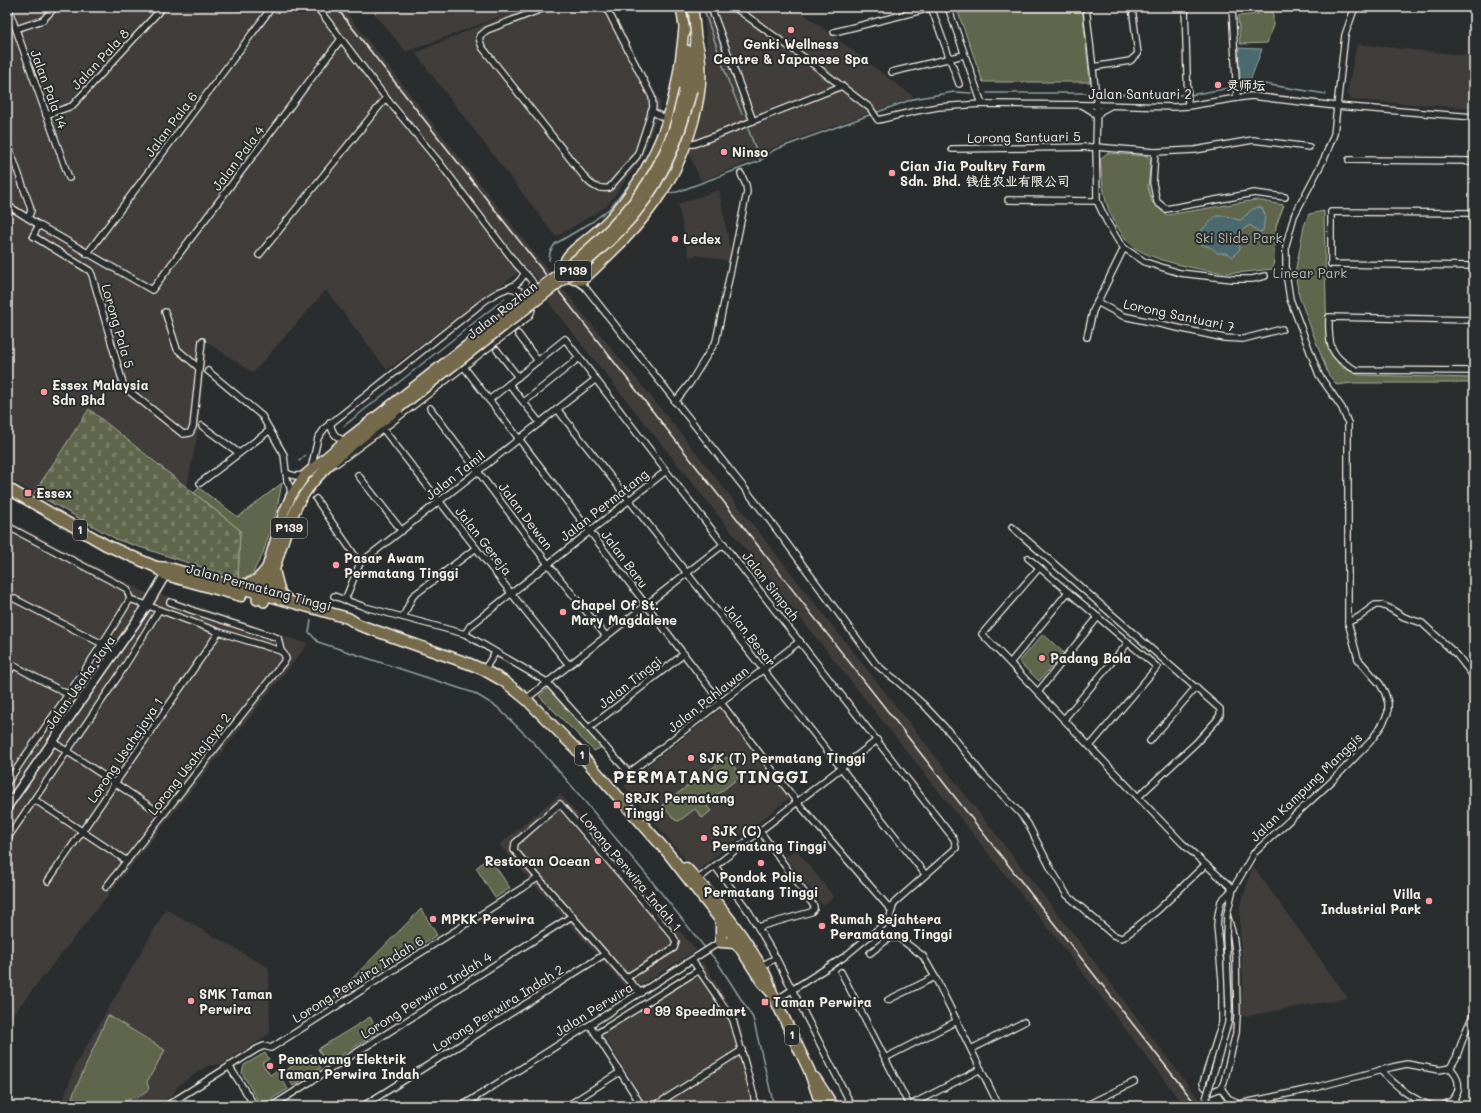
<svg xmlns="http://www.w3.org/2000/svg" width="1481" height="1113" font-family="Mali,'LXGW WenKai TC',sans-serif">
  <defs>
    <pattern id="cemetery-stones" width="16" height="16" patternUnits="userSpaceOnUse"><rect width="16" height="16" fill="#60664c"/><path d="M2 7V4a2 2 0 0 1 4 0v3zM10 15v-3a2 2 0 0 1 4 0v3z" fill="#777c66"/></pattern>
  </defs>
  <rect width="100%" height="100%" fill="#2a2d2e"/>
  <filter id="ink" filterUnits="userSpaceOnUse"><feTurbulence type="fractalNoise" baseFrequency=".025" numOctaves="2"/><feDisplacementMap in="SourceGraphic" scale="8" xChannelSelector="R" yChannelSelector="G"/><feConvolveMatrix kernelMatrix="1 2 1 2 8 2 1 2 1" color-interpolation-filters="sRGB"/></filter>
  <g filter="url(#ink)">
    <g fill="#3f3c3b">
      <path d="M7 7H342L550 273 675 426 918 734 1075 936 1204 1106H1184L1060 943 551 306 537 279 526 267 387 370 326 290 253 373 207 342 198 432 187 487 89 409 34 493 7 478Z"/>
      <path d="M369 7H611L661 103 652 132 642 158 606 207 556 237 415 53 522 8 406 52Z"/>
      <path d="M704 7H795L914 97 773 148 762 157 701 181 689 154 708 72Z"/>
      <path d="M1357 44 1474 56V108L1351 100 1347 92Z"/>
      <path d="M719 190 731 254 729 261 697 255 689 257 678 204Z"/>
      <path d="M7 520 149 594 164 595 308 644 7 1022Z"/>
      <path d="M722 708 791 797 696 872 624 786 637 774Z"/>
      <path d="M560 794 696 950 630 992 499 845Z"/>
      <path d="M796 849 834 897 823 906 785 857Z"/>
      <path d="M1253 866 1348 998 1240 1017 1243 982 1240 932V906Z"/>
      <path d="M166 909 269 968 270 1034 223 1064 207 1066 179 1085 173 1095 155 1106H61L76 1064Z"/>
      <path d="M703 962 739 1020 760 1104 759 1106H647L599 1028Z"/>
    </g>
    <g fill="#60664c" stroke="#aaac9a">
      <path d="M956 7H1082L1090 82H983Z"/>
      <path d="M1258 7H1272L1273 8V25L1267 43 1240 44 1238 16 1258 14Z"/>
      <path d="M1107 153 1147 156 1151 159 1148 187 1152 202 1167 215 1256 200 1284 205 1276 226 1273 269C1259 270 1244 273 1230 273 1207 272 1152 261 1134 247 1125 240 1116 226 1111 215 1103 198 1102 178 1100 159Z"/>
      <path d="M1324 211 1327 346 1341 367 1359 375 1474 378V383H1352L1337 385 1328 374 1299 296 1295 273 1304 226 1309 214Z"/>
      <path d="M282 483 276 513 262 556 256 566 253 574 248 577 238 579 240 530 194 493 199 488 238 517Z"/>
      <path d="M1043 634 1064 653 1039 681 1019 662Z"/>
      <path d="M548 688 602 747 594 751 539 696Z"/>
      <path d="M727 757 741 776 709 801 708 800 706 801 708 804 707 806 711 811 702 818 695 809 679 821 675 820 662 805Z"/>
      <path d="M489 857 510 888 495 898 476 868Z"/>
      <path d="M421 909 437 935 330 1001Z"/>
      <path d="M108 1015 165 1050 147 1082 149 1089 137 1098 135 1096 122 1104 123 1106H87L72 1097Z"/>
      <path d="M370 1017 379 1032 327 1064 318 1049Z"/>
      <path d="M265 1053 269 1059 262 1063 270 1075 276 1071 288 1089 267 1102 258 1101 242 1073 244 1065Z"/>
      <path d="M312 1054 321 1068 293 1086 284 1071Z"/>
    </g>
    <path fill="url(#cemetery-stones)" stroke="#aaac9a" d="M89 409 240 530 238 579 118 540 34 493Z"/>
    <g fill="#4c6a70" stroke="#8fa0a0">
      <path d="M1238 48 1262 49 1251 79 1240 80Z"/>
      <path d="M1258 207 1262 208 1265 215 1263 231 1259 232 1250 225 1241 231 1238 237 1240 249 1232 257 1226 253H1217C1212 247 1209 247 1203 245 1186 240 1211 222 1216 216H1227L1238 220H1241L1251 210Z"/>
    </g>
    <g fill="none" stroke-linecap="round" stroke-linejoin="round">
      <g stroke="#8fa0a0" stroke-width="1.5">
        <path d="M703 7 729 83 742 114"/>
        <path d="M1239 87 1258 83 1326 94"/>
        <path d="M987 93H1094"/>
        <path d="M1098 94 1186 95"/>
        <path d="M1190 95 1235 87"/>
        <path d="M748 129 760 160"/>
        <path d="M668 193 677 192 760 161 774 150 913 99 954 92 972 93"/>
        <path d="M549 260 550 252 555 244 592 222 610 208 628 186"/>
        <path d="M344 426 505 298"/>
        <path d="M299 461 306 455"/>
        <path d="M311 620 309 632 318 642 474 693 497 707 534 743 565 778 650 879 706 949"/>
        <path d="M709 952 718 963 753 1018 774 1106"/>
      </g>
      <g stroke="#f4f1e8" stroke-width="8">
        <g id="street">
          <path d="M8 7 69 178"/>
          <path d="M317 7 386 98 439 162 517 265C524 273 536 281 535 293"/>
          <path d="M547 7 487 30 481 35 479 38 482 47 586 179C593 187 598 189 609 188L637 156 653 107 652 97 606 7"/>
          <path d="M713 7V13L753 121"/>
          <path d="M734 7 809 61 870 108 878 120 916 111 938 107 982 104 1097 105 1174 107 1188 106 1237 98 1251 96 1336 106 1474 117"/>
          <path d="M931 7 959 84"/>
          <path d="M948 7 982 104"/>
          <path d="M1086 7 1097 105 1096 147 1097 201 1107 222 1119 242 1124 248 1145 262 1180 273 1232 279H1252L1265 276"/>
          <path d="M1185 7 1188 106"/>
          <path d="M1232 7 1237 98"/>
          <path d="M16 29 43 20 55 7"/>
          <path d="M834 32 931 8"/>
          <path d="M1093 67 1130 61 1138 54 1132 7"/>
          <path d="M892 72 964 55"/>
          <path d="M1082 105 1092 111 1097 116 1101 111 1110 106"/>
          <path d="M651 111 668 120"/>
          <path d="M46 115 72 106 163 7"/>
          <path d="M7 141 30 206 31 211 28 218"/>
          <path d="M685 144H694L842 86"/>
          <path d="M952 149 1096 147 1155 152 1195 150 1253 140 1309 147"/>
          <path d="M1155 152 1153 183 1157 202 1166 209 1254 193 1285 197"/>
          <path d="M1349 160 1474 161"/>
          <path d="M1008 200 1097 201"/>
          <path d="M7 205 39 225 152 290 341 39"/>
          <path d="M1474 213 1331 212V264L1474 266"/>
          <path d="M39 225 33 236 90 271 92 275 124 387 183 434 190 433 193 427 202 341"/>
          <path d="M87 254 272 7"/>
          <path d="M259 255 386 98"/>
          <path d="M575 280 585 287 768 518 876 664 884 671 896 680 924 705 951 734 983 775 1020 813 1028 824 1051 869 1067 895 1113 935 1121 938 1124 937 1158 910 1205 865"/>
          <path d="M1097 302 1123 316 1224 338 1243 339 1282 329"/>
          <path d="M165 312 177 349 199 368"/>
          <path d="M1474 320 1329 317C1328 345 1330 357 1356 370L1474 371"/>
          <path d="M518 334 538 361"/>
          <path d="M1087 337 1093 311 1124 248"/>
          <path d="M497 350 518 377"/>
          <path d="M464 367 797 802 891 910"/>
          <path d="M208 371 262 416 284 455 287 481 290 487 291 496"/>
          <path d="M509 384 540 423"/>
          <path d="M489 400 565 339 666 471 954 839 956 848 894 903 889 920 844 957 776 1000"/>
          <path d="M524 402 579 358"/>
          <path d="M675 402 690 383 716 341 747 192 746 185 741 174"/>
          <path d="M430 408 548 564 606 636"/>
          <path d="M557 409 925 874"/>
          <path d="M330 422C332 433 335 437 345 441"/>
          <path d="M202 426 239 453"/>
          <path d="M383 429 511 593 569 665"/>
          <path d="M337 463 383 429 528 317C540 303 524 290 510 288"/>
          <path d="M311 469 318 438 325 428 476 308C482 303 489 297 497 293 508 287 518 287 524 274"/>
          <path d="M286 473 295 476 305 475"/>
          <path d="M358 475 402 531"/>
          <path d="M200 483 270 430"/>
          <path d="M316 499 360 563"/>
          <path d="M7 526 127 589 130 599 219 632 281 651 284 654 286 659 106 887"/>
          <path d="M1012 527 1220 709V715L1216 721 1196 743 1138 797"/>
          <path d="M1028 558 1157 667 1090 746"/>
          <path d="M1039 568 982 634 1182 843 1233 889"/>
          <path d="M7 595 116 651"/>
          <path d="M334 596 365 607 465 634 547 682 629 773 800 641"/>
          <path d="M345 600 360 563 596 379"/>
          <path d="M170 602 194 611 278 638 281 651"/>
          <path d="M403 617 413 596 476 548"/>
          <path d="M1348 622 1359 617 1375 605H1381L1389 608 1404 617 1422 623 1457 655 1474 677"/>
          <path d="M465 634 470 626 666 471"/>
          <path d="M7 662 69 695"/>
          <path d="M1010 663 1068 592"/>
          <path d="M484 670 495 653"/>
          <path d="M7 675 14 665"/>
          <path d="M1038 692 1098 617"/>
          <path d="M526 699 724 544"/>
          <path d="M1064 719 1128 643"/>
          <path d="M589 728 684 654"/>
          <path d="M1150 741 1196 687"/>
          <path d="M53 742 163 815"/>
          <path d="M7 783C48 721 93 663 130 599"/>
          <path d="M35 800 127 861"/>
          <path d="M7 839 118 677 159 610"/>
          <path d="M715 866 749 912 776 958 852 1106"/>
          <path d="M697 880 877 740"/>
          <path d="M48 881 219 632"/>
          <path d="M1233 889 1221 901 1218 915 1217 926 1222 980V1023L1203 1083 1205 1087 1211 1092 1221 1088 1224 1082 1236 1033 1237 1015 1236 957 1233 935 1227 914 1233 889 1254 853 1332 781 1370 742 1382 725 1388 713V703L1385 693 1380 684 1358 659 1348 622V423L1342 408 1319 375 1290 299 1286 273V245L1294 216 1325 157 1334 134 1345 35 1355 7"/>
          <path d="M758 927 811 912 814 909V906L760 831"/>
          <path d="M870 953 889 938H899L923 956 935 977 999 1106"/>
          <path d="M692 960 733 1020 754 1096V1106"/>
          <path d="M761 966 776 958"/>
          <path d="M841 972 909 1105"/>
          <path d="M626 978 674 948 676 942 673 936 560 804 515 843 514 850 626 978 641 993"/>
          <path d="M888 1000 935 977"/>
          <path d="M590 1025 642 1106"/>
          <path d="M596 1034 699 970"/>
          <path d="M971 1049 1024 1022"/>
          <path d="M885 1058 957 1021"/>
          <path d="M229 1066 255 1106"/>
          <path d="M1450 1068 1456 1058 1465 1033 1474 1013"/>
          <path d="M1380 1070C1397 1086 1410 1099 1432 1106"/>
          <path d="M1221 1088 1228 1098 1234 1101 1240 1106"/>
          <path d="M1454 1098 1457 1106"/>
          <path d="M577 1100 581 1106"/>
          <path d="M1239 1104 1310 1089 1393 1067 1407 1064 1439 1070 1450 1068C1458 1075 1462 1088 1454 1098 1452 1101 1446 1104 1443 1106"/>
          <path d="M166 1106 257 1049 264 1046 271 1048 538 878"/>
          <path d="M272 1106 572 916"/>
          <path d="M363 1106 605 954"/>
          <path d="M462 1106 723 940"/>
          <path d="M567 1106 620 1072"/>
          <path d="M654 1106 742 1050"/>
          <path d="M908 1106 981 1069"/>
          <path d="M1085 1106 1134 1082"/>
        </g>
      </g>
      <g stroke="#f4f1e8" stroke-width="11">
        <path id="secondary" d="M7 807 147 606 168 570"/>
      </g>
      <g stroke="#f4f1e8" stroke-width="12">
        <g id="primary">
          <path d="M681 7 685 33"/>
          <path d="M684 28C677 104 663 156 613 215 604 226 592 235 581 244 576 248 569 253 566 259 560 271 569 281 582 280 592 273 600 263 609 255 627 238 643 220 657 200 686 159 712 87 696 38"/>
          <path d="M684 90 687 50"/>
          <path d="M692 90 696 38 693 7"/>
          <path d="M257 600 284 512 291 496 305 475 345 441 395 402"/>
          <path d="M264 602C276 570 284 528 301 499 323 463 366 435 399 408"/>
        </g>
      </g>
      <g stroke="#f4f1e8" stroke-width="13">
        <g id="highway">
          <path d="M7 488 106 545 156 567 166 575 241 596"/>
          <path d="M156 567 169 568 348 618 359 625 470 664 484 670 505 682 526 699 576 749 668 853 732 935 762 982 772 993"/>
          <path d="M274 570 280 593 289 601"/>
          <path d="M238 586C255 584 258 580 268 567"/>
          <path d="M686 868C711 895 735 923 754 955 762 967 769 979 772 993L809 1070 818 1096 823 1106"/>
          <path d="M721 920V942L734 943 741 948"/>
          <path d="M815 1078 833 1106"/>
        </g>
      </g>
      <use href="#street" stroke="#2a2d2e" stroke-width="5.5"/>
      <use href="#secondary" stroke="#2a2d2e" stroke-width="8"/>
      <use href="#primary" stroke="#756b4b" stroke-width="9"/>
      <use href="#highway" stroke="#756b4b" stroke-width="10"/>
      <path stroke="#f4f1e8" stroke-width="1.5" d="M336 7 1197 1106"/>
      <g stroke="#f4f1e8" stroke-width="8" stroke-linecap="butt">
        <path id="street-bridge" d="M1204 1106 1228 1023 1229 1006 1226 936 1227 914"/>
      </g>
      <g stroke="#f4f1e8" stroke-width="12" stroke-linecap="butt">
        <g id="primary-bridge">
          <path d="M395 402 582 255C622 220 653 184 672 134 677 120 680 105 684 90"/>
          <path d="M399 408 591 258C601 249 611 240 620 231 659 191 679 143 692 90"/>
        </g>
      </g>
      <use href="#street-bridge" stroke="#2a2d2e" stroke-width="5.5"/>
      <use href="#primary-bridge" stroke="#756b4b" stroke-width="9"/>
    </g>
  </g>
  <g fill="#ff9aa2" stroke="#2a2d2e" stroke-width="1.5">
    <circle cx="791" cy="30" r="4"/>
    <circle cx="1218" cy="85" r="4"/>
    <circle cx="724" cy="152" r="4"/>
    <circle cx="892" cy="173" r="4"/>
    <circle cx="675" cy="239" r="4"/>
    <circle cx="44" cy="392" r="4"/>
    <rect x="24" y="489" width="8" height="8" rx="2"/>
    <circle cx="336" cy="565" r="4"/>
    <circle cx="563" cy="612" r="4"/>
    <circle cx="1042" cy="658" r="4"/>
    <circle cx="691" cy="758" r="4"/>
    <rect x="613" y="801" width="8" height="8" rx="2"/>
    <circle cx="704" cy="838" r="4"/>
    <circle cx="598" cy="861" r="4"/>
    <circle cx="761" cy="863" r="4"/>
    <circle cx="1429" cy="901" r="4"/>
    <circle cx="433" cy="919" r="4"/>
    <circle cx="822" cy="926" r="4"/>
    <circle cx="191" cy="1001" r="4"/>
    <rect x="761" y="998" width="8" height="8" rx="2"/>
    <circle cx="647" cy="1011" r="4"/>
    <circle cx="270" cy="1066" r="4"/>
  </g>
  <g text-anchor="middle" stroke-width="4" stroke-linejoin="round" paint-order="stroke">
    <g fill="#2a2d2e" stroke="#b7b6b0" stroke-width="1">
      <rect x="555" y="261" width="36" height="20" rx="3"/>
      <rect x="271" y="518" width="36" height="20" rx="3"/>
      <rect x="73" y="520" width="14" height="20" rx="3"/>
      <rect x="575" y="745" width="14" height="20" rx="3"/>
      <rect x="785" y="1025" width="14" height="20" rx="3"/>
    </g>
    <g font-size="12" font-weight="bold" fill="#f4f1e8">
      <text x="573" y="275">P139</text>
      <text x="289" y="532">P139</text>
      <text x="80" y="534">1</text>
      <text x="582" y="759">1</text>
      <text x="792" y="1039">1</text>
    </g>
    <g font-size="13" font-weight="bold" fill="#f4f1e8" stroke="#2a2d2e" text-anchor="start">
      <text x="791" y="49" text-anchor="middle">Genki Wellness<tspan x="791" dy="15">Centre &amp; Japanese Spa</tspan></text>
      <text x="1226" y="90">灵师坛</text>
      <text x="732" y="157">Ninso</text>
      <text x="900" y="171">Cian Jia Poultry Farm<tspan x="900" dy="15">Sdn. Bhd. 钱佳农业有限公司</tspan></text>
      <text x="683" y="244">Ledex</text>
      <text x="52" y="390">Essex Malaysia<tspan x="52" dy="15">Sdn Bhd</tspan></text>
      <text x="36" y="498">Essex</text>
      <text x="344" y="563">Pasar Awam<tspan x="344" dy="15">Permatang Tinggi</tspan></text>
      <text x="571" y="610">Chapel Of St.<tspan x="571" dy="15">Mary Magdalene</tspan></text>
      <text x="1050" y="663">Padang Bola</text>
      <text x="699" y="763">SJK (T) Permatang Tinggi</text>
      <text x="625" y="803">SRJK Permatang<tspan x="625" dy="15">Tinggi</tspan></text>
      <text x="712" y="836">SJK (C)<tspan x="712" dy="15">Permatang Tinggi</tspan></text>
      <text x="590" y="866" text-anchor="end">Restoran Ocean</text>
      <text x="761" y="882" text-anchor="middle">Pondok Polis<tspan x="761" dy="15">Permatang Tinggi</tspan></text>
      <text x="1421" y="899" text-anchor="end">Villa<tspan x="1421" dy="15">Industrial Park</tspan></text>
      <text x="441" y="924">MPKK Perwira</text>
      <text x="830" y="924">Rumah Sejahtera<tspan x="830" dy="15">Peramatang Tinggi</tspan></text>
      <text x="199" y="999">SMK Taman<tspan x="199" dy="15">Perwira</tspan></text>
      <text x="773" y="1007">Taman Perwira</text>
      <text x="655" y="1016">99 Speedmart</text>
      <text x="278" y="1064">Pencawang Elektrik<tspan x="278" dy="15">Taman Perwira Indah</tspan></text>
    </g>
    <g font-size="13" fill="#f4f1e8" stroke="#2a2d2e">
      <text transform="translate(100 59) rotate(-47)" y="5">Jalan Pala 8</text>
      <text transform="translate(49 89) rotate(70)" y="5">Jalan Pala 14</text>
      <text x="1140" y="99">Jalan Santuari 2</text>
      <text transform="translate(171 124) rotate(-53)" y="5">Jalan Pala 6</text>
      <text transform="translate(1024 137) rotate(-1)" y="5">Lorong Santuari 5</text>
      <text transform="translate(238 158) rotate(-53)" y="5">Jalan Pala 4</text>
      <text transform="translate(502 310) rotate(-38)" y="5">Jalan Rozhan</text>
      <text transform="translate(1179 315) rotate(12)" y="5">Lorong Santuari 7</text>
      <text transform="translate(118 326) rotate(74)" y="5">Lorong Pala 5</text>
      <text transform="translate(455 475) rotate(-38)" y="5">Jalan Tamil</text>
      <text transform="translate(604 505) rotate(-38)" y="5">Jalan Permatang</text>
      <text transform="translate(526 516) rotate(53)" y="5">Jalan Dewan</text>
      <text transform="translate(484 541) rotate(52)" y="5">Jalan Gereja</text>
      <text transform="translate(625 559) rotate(53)" y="5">Jalan Baru</text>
      <text transform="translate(771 586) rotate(52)" y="5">Jalan Simpah</text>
      <text transform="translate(259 587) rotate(15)" y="5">Jalan Permatang Tinggi</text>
      <text transform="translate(750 635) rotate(52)" y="5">Jalan Besar</text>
      <text transform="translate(80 682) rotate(-55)" y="5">Jalan Usaha Jaya</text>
      <text transform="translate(630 682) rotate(-38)" y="5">Jalan Tinggi</text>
      <text transform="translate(708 699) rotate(-38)" y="5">Jalan Pahlawan</text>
      <text transform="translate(125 750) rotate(-56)" y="5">Lorong Usahajaya 1</text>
      <text transform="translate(189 764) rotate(-52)" y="5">Lorong Usahajaya 2</text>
      <text transform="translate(1306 787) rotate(-44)" y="5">Jalan Kampung Manggis</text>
      <text transform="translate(631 872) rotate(50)" y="5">Lorong Perwira Indah 1</text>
      <text transform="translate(358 979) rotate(-32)" y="5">Lorong Perwira Indah 6</text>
      <text transform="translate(426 995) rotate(-32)" y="5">Lorong Perwira Indah 4</text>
      <text transform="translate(498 1008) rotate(-32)" y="5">Lorong Perwira Indah 2</text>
      <text transform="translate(594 1009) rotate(-32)" y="5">Jalan Perwira</text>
    </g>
    <g font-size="13" fill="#b9b9aa" stroke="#2a2d2e">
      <text x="1239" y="243">Ski Slide Park</text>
      <text x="1310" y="278">Linear Park</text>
    </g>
    <g font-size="17" font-weight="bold" letter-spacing="1" fill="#f4f1e8" stroke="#2a2d2e">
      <text x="711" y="783">PERMATANG TINGGI</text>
    </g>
  </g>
  <rect width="1481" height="1113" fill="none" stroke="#2a2d2e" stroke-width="24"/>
  <rect x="12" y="12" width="1457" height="1089" fill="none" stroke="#f4f1e8" stroke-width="1.5" filter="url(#ink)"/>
</svg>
